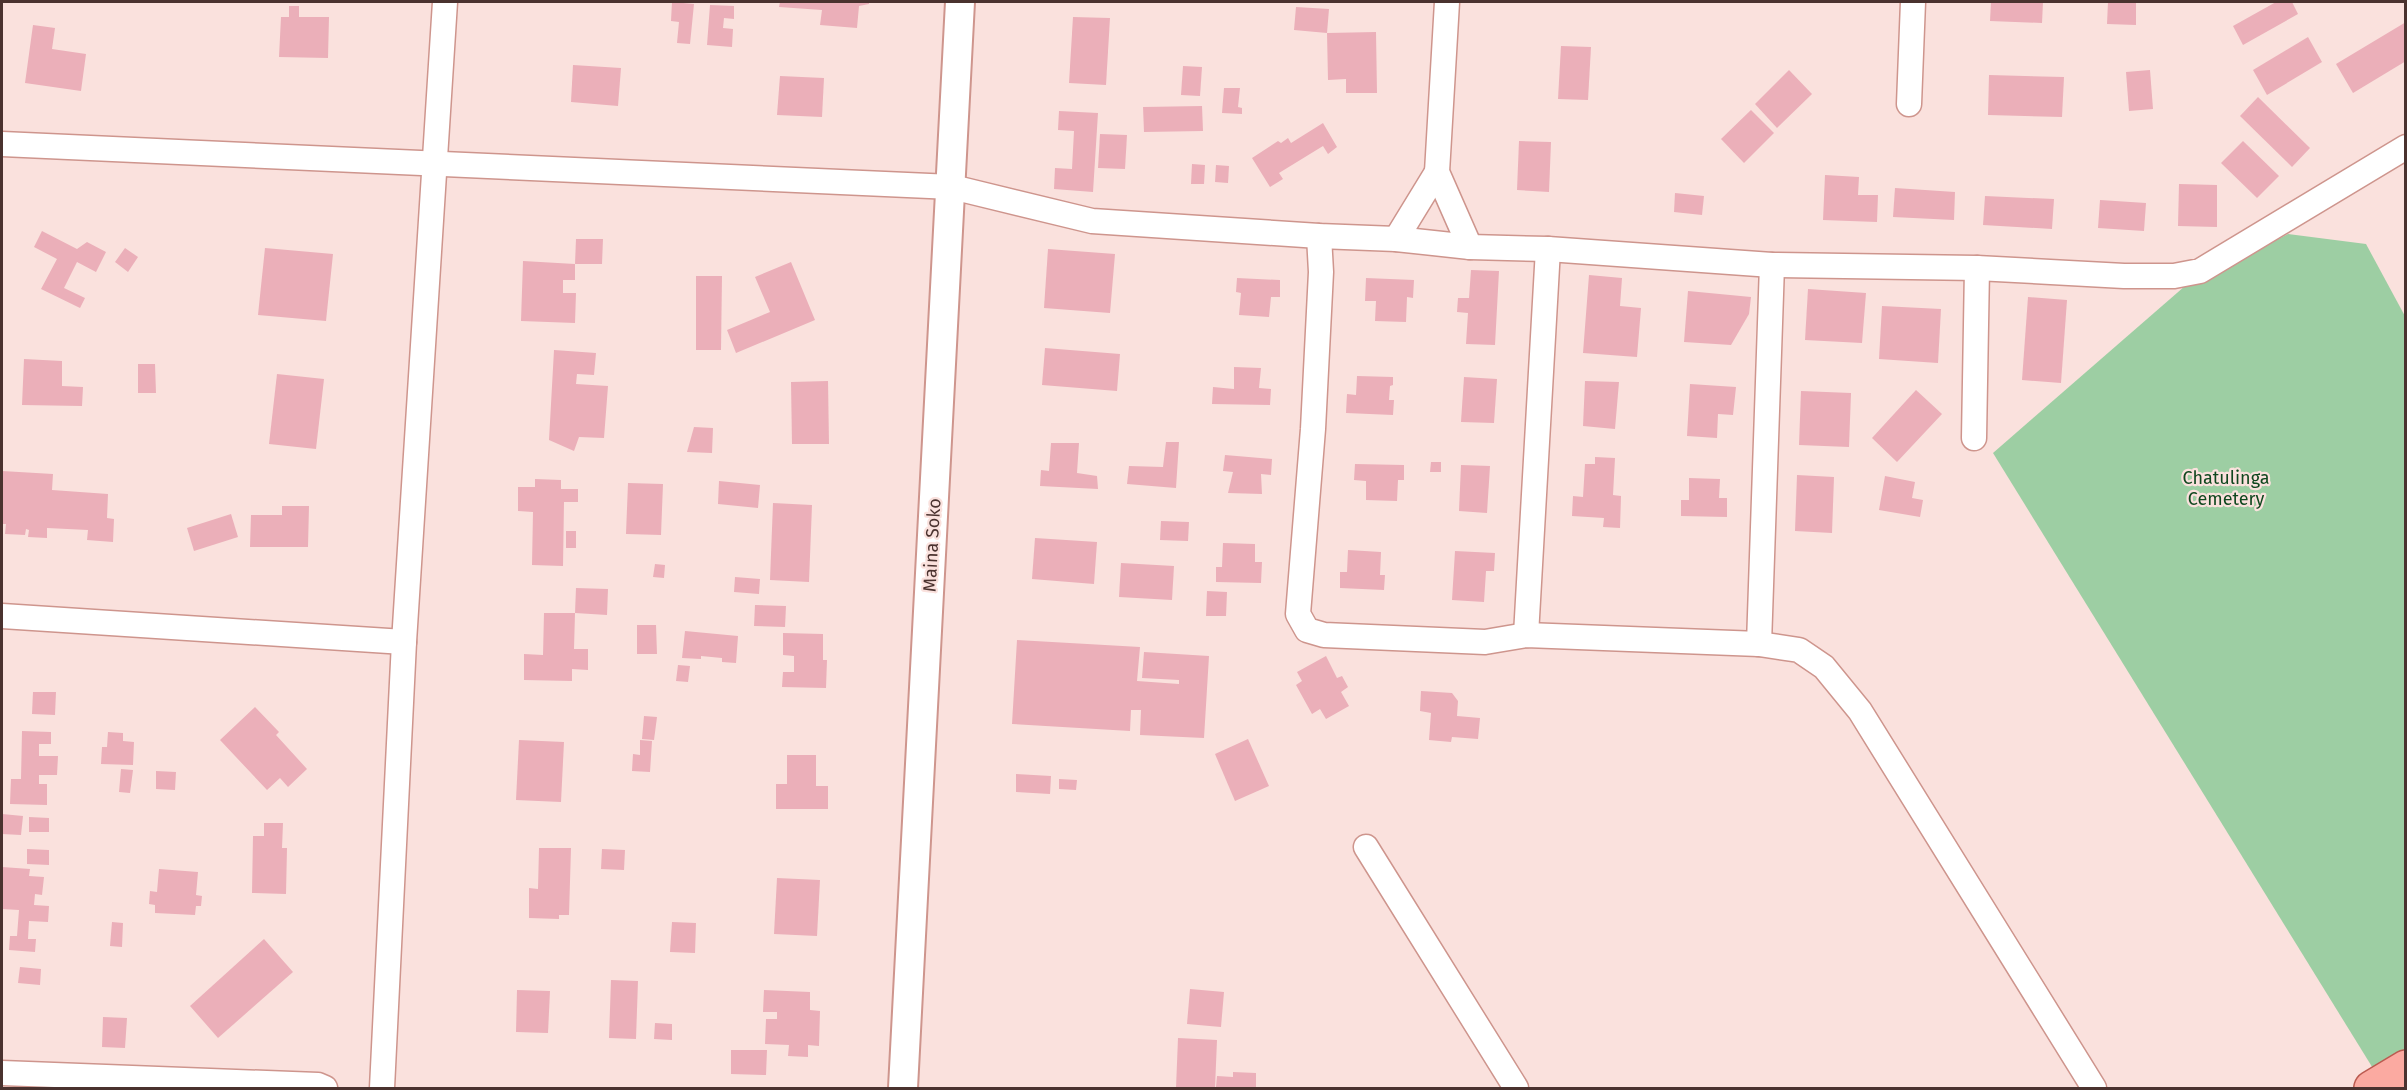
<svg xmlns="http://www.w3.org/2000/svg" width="2407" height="1090" font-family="'Fira Sans',sans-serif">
  <rect width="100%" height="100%" fill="#fae1dd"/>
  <path fill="#9dcea3" d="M2288 234 2366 244 2406 318 2405 1051 2374 1070 1993 453 2185 286Z"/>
  <g fill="#ebafb9">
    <path d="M672 2 694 4 690 44 677 43 679 22 671 21Z"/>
    <path d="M780 2H869V4L859 6 857 28 820 25 822 10 779 7Z"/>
    <path d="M1991 2H2043L2042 23 1990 21Z"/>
    <path d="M2108 2H2136V25L2107 24Z"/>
    <path d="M2276 2H2292L2298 14 2243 45 2233 26Z"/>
    <path d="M710 5 734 6V19L724 18 723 28 733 29 732 47 707 45Z"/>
    <path d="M289 6H299V17H329L328 58 279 57 281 17H289Z"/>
    <path d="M1296 7 1329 9 1327 33 1294 30Z"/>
    <path d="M1073 17 1110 18 1106 85 1069 83Z"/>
    <path d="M2406 22V61L2353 93 2336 64Z"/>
    <path d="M33 25 55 28 52 49 86 54 81 91 25 83Z"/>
    <path d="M1376 32 1377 93H1346V79L1328 80 1327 33Z"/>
    <path d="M2308 37 2322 62 2267 95 2253 70Z"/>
    <path d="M1561 46 1591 47 1588 100 1558 99Z"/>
    <path d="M573 65 621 68 618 106 571 102Z"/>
    <path d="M1183 66 1202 67 1200 96 1181 95Z"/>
    <path d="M1789 70 1812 94 1777 128 1755 104Z"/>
    <path d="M2150 70 2153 109 2129 111 2126 72Z"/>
    <path d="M1989 75 2064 77 2062 117 1988 115Z"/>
    <path d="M780 76 824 78 822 117 777 115Z"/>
    <path d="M1224 88H1240L1238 107 1242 108V114L1222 113Z"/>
    <path d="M2258 97 2310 148 2292 167 2240 116Z"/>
    <path d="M1202 106 1203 131 1144 132 1143 107Z"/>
    <path d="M1751 110 1774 133 1744 163 1721 139Z"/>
    <path d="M1059 111 1098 113 1093 192 1054 189 1055 168 1072 169 1074 131 1058 130Z"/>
    <path d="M1323 123 1337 147 1328 154 1323 146 1279 173 1283 179 1270 187 1252 158 1278 141 1281 143 1288 138 1291 143Z"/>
    <path d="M1100 134 1127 135 1125 169 1098 168Z"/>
    <path d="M1519 141 1551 142 1549 192 1517 190Z"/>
    <path d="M2243 141 2279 176 2257 198 2221 163Z"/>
    <path d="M1192 164 1205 165 1204 184H1191Z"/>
    <path d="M1216 165 1229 166 1228 183 1215 182Z"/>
    <path d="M1825 175 1859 177 1858 195H1878L1877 222 1823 220Z"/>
    <path d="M2179 184 2217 185V227L2178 226Z"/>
    <path d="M1895 188 1955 192 1954 220 1893 217Z"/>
    <path d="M1675 193 1704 196 1702 215 1674 212Z"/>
    <path d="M1985 196 2054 199 2052 229 1983 225Z"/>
    <path d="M2100 200 2146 203 2144 231 2098 228Z"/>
    <path d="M42 231 77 249 87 242 106 252 96 272 77 262 64 288 85 298 80 308 41 289 57 259 34 247Z"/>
    <path d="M576 239H603L602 264H575Z"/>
    <path d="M125 248 138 257 128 272 115 262Z"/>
    <path d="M265 248 333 254 326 321 258 315Z"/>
    <path d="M1048 249 1115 254 1110 313 1044 308Z"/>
    <path d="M523 261 575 264V280H563V293H576L575 323 521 321Z"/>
    <path d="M791 262 815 320 736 353 727 330 770 312 755 277Z"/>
    <path d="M1471 270 1499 271 1495 345 1466 344 1468 313 1457 312 1458 298H1469Z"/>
    <path d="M1589 275 1622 278 1620 306 1641 308 1637 357 1583 353Z"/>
    <path d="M696 276H722L721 350H696Z"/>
    <path d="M1237 278 1280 280V297H1271L1269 317 1239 315 1241 293 1236 292Z"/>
    <path d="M1366 278 1414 280 1413 298 1407 297 1406 322 1375 321 1376 301H1365Z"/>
    <path d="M1808 289 1866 293 1862 343 1805 340Z"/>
    <path d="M1688 291 1751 297 1749 314 1731 345 1684 342Z"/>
    <path d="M2028 297 2067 300 2061 383 2022 380Z"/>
    <path d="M1882 306 1941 309 1938 363 1879 359Z"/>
    <path d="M1045 348 1120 354 1117 391 1042 385Z"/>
    <path d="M554 350 596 353 594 375 577 374 576 384 608 386 604 438 579 437 574 451 549 440Z"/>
    <path d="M24 359 62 361V386L83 387 82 406 22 405Z"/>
    <path d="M138 364H155L156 393H138Z"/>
    <path d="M1234 367 1261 368 1259 388 1271 389 1270 405 1212 404 1213 387 1234 389Z"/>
    <path d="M277 374 324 379 316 449 269 444Z"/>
    <path d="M1357 376 1393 377V385L1390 386 1389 400H1394L1393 415 1346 413 1347 394 1356 395Z"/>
    <path d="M1464 377 1497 379 1494 423 1461 422Z"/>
    <path d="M828 381 829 444H792L791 382Z"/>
    <path d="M1585 381 1619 382 1615 429 1583 426Z"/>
    <path d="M1690 384 1736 387 1733 415 1718 414 1717 438 1687 436Z"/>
    <path d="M1916 390 1942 414 1897 462 1872 438Z"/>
    <path d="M1801 391 1851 393 1849 447 1799 445Z"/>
    <path d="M694 427 713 428 712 453 687 452Z"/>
    <path d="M1166 442H1179L1176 488 1127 484 1129 466 1163 467Z"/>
    <path d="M1051 443H1079L1077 473 1097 476 1098 489 1040 486 1041 470 1049 471Z"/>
    <path d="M1225 455 1272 459 1271 475 1261 474 1262 494 1228 493 1233 472 1223 471Z"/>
    <path d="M1595 457 1615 458 1613 495 1621 496 1620 528 1603 527 1604 518 1572 516 1573 496 1583 497 1585 464H1595Z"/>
    <path d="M1431 462H1441V472H1430Z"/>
    <path d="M1355 464 1404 465V480H1398L1397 501 1366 500V481L1354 480Z"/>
    <path d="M1461 465 1490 466 1487 513 1459 511Z"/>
    <path d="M2 471 53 474 52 490 108 494 107 518 114 519 113 542 87 540 88 530 47 528V538L28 537 29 530 26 529 25 535 5 534 6 524H2Z"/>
    <path d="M1797 475 1834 477 1832 533 1795 531Z"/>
    <path d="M1885 476 1915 482 1912 498 1923 500 1920 517 1879 510Z"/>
    <path d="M1689 478 1720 479 1719 498H1727V517L1681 516V500H1689Z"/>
    <path d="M535 479 561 480V489H578V502H564L563 566 532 565 533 512 518 511V487H535Z"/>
    <path d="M719 481 760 485 758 508 718 504Z"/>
    <path d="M628 483 663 484 661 535 626 534Z"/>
    <path d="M773 503 812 505 809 582 770 580Z"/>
    <path d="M282 506H309L308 547H250L251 515H282Z"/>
    <path d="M231 514 238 537 194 551 187 528Z"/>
    <path d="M1161 521 1189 522 1188 541 1160 540Z"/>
    <rect x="566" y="531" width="10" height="17"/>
    <path d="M1035 538 1097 542 1094 584 1032 579Z"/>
    <path d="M1223 543 1255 544V562H1262L1261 583 1216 582V567H1222Z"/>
    <path d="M1348 550 1381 552 1380 575H1385L1384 590 1340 588V572H1347Z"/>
    <path d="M1455 551 1495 553 1494 571H1486L1484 602 1452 600Z"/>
    <path d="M1121 563 1174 566 1172 600 1119 597Z"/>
    <path d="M655 564 665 565 664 578 653 577Z"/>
    <path d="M735 577 760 579 759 594 734 592Z"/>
    <path d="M576 588 608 589 607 615 575 613Z"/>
    <path d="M1207 591 1227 592 1226 616H1206Z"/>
    <path d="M755 605 786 606 785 627 754 626Z"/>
    <path d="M544 613H575L574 649H588V670L572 669V681L524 680V654L543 655Z"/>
    <path d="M637 625H656L657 654H637Z"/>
    <path d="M685 631 738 636 736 663 722 662V658L701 656V659L682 658Z"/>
    <path d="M783 633 823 634V660H827L826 688 782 687 783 672H794V656L783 655Z"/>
    <path d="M1017 640 1140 647 1137 681 1179 684V680L1142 678 1144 652 1209 656 1204 738 1140 735 1141 710H1131L1130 731 1012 724Z"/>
    <path d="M1326 656 1337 678 1342 676 1348 687 1341 692 1349 706 1326 719 1320 709 1312 714 1296 685 1302 681 1297 672Z"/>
    <path d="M678 665 690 666 688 682 676 681Z"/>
    <path d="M1421 691 1452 693 1458 701 1457 716 1480 718 1478 739 1452 737 1451 742 1429 740 1431 713 1420 711Z"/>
    <path d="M33 692H56L55 715 32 714Z"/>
    <path d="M255 707 279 732 276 735 307 769 288 787 280 778 267 790 220 740Z"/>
    <path d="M644 716 657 717 654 740 642 739Z"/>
    <path d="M22 731 51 732V744H39V756H58L57 775H39V784H47V805L10 804 11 779H21Z"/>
    <path d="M108 732 123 733V741L134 742 133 765 101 764 102 747H107Z"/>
    <path d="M1248 739 1269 786 1235 801 1215 754Z"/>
    <path d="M519 740 564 742 561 802 516 800Z"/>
    <path d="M640 740 652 741 650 772 632 771 633 754 640 755Z"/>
    <path d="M787 755H816V786H828V809H776V784H787Z"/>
    <path d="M121 769 133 770 130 793 119 792Z"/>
    <path d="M156 771 176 772 175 790 156 789Z"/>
    <path d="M1016 774 1051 776 1050 794 1016 792Z"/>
    <path d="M1059 779 1077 780 1076 790 1059 789Z"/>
    <path d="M2 814 23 816 21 835 2 834Z"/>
    <path d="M29 817 49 818V832H29Z"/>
    <path d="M264 823H283L282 848H287L286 894 252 893 253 836H264Z"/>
    <path d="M539 848H571L569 915H559V919L529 918V888L538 889Z"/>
    <path d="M27 849 49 850V865L27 864Z"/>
    <path d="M602 849 625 850 624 870 601 869Z"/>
    <path d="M2 867 30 869 29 876 44 877 42 895 35 894 34 905 49 906 48 922 29 921 28 939H36L35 952 9 950 10 936H17L19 910 2 909Z"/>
    <path d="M159 869 198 872 196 895 202 896 201 906H196L195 915 155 913V905L149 904 150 891 157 892Z"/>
    <path d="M777 878 820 880 817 936 774 934Z"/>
    <path d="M112 922 123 923 122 947 110 946Z"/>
    <path d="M672 922 696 923 695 953 670 952Z"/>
    <path d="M264 939 293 972 218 1038 190 1006Z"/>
    <path d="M20 967 41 969 40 985 18 983Z"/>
    <path d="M611 980 638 981 636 1039 609 1038Z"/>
    <path d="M1190 989 1224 992 1221 1027 1187 1024Z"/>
    <path d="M517 990 550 991 548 1033 516 1032Z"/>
    <path d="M764 990 810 992V1010L820 1011 819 1046 808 1045V1057L788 1056 789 1045 765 1044 766 1019H777V1012H763Z"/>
    <path d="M103 1017 127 1018 125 1048 102 1047Z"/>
    <path d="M655 1023 672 1024V1040L654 1039Z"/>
    <path d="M1178 1038 1217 1040 1215 1088H1176Z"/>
    <path d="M731 1050H767L766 1075 731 1074Z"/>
    <path d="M1233 1072 1256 1073V1088L1216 1087 1217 1076 1233 1077Z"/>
  </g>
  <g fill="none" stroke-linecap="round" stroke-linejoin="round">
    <g stroke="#ce958d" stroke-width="27">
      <g id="minor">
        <path d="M1447 2 1437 172 1470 247"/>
        <path d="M1909 104 1913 2"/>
        <path d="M2 144 952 187 1092 221 1319 236 1396 239 1470 247 1548 249 1772 265 1977 268 2124 276H2174L2200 271 2406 147"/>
        <path d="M1319 236 1321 272 1313 429 1298 614 1307 630 1324 635 1485 642 1526 635 1759 644 1799 650 1824 667 1860 711 2094 1088"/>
        <path d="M1396 239 1437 172"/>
        <path d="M1974 438 1977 268"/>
        <path d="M2 616 404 642"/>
        <path d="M1526 635 1548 249"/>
        <path d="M1759 644 1772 265"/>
        <path d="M1366 847 1516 1088"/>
        <path d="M2 1073 318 1085 325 1088"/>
        <path d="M382 1088 404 642 445 2"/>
      </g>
    </g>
    <g stroke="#ce958d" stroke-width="32">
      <path id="tertiary" d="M903 1088 960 2"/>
    </g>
    <g stroke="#bb5b50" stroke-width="36">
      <path id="primary" d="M2371 1088 2406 1067"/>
    </g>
    <use href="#minor" stroke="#fff" stroke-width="24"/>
    <use href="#tertiary" stroke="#fff" stroke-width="28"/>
    <use href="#primary" stroke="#fbaaa1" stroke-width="33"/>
  </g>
  <g text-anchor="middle" stroke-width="4.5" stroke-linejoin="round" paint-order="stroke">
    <g font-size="18" fill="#0f471e" stroke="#fae1dd">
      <text x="2226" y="484">Chatulinga<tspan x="2226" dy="21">Cemetery</tspan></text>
    </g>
    <g font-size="18" fill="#4a322f" stroke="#fae1dd">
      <text transform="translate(932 545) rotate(-87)" y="6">Maina Soko</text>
    </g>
  </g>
  <rect width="2407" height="1090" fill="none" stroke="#4a322f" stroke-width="6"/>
</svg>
